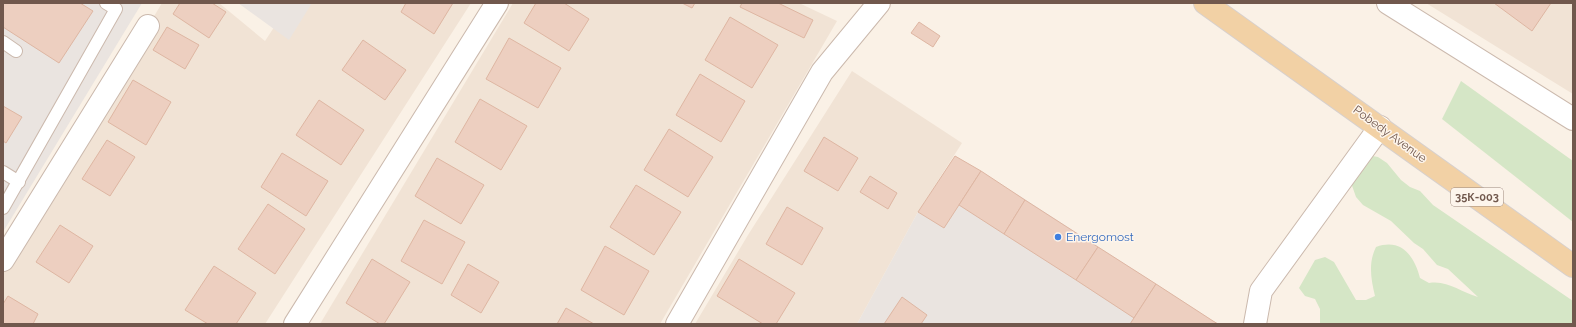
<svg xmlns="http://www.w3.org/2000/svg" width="1576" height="327" font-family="Raleway,sans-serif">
  <rect width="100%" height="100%" fill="#faf1e6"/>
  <g fill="#f1e3d5">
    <path d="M162 3H219L265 41 290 3H471L265 324H3V269Z"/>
    <path d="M513 3H799L837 21 660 324H320Z"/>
    <path d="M1426 3H1573V94Z"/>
    <path d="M852 71 962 143 918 212 857 324H695L748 235Z"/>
  </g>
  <g fill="#eae4e0">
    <path d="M3 3H142L3 232Z"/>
    <path d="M238 3H312L289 40Z"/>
    <path d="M955 156 981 171 1218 324H857L918 212Z"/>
  </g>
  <g fill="#d5e6c6">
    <path d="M1461 81 1573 161V222L1442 119Z"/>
    <path d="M1367 155 1378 157 1387 163 1401 180 1410 187 1420 191 1433 205 1573 301V324H1320V309L1315 299 1305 296 1299 288 1315 260 1325 257 1334 262 1356 300H1366L1375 296C1371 279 1368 263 1376 247 1401 238 1414 255 1420 278L1429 283C1448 280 1460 292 1478 297L1448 269 1437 265 1423 249 1414 243 1391 221 1363 205 1356 197 1349 177Z"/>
  </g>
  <g fill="#edcfc0" stroke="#deb6a2">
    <path d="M3 3H80L93 11 59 63 3 27Z"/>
    <path d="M180 3H212L226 12 209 38 173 14Z"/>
    <path d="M406 3H453L434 34 401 12Z"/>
    <path d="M536 3H564L589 19 569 51 524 23Z"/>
    <path d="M682 3H695L692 8Z"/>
    <path d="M742 3H778L813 20 804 38 740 7Z"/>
    <path d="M1494 3H1551L1532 31Z"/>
    <path d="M730 17 778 45 752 88 705 60Z"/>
    <path d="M919 22 940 36 933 47 911 33Z"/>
    <path d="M167 27 199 45 185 69 153 50Z"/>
    <path d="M509 38 561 68 538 108 486 79Z"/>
    <path d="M363 40 406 70 385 100 342 70Z"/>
    <path d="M700 74 745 101 721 142 676 115Z"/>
    <path d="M133 80 171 102 146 145 108 122Z"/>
    <path d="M480 99 527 126 501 170 455 142Z"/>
    <path d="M319 100 364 130 341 165 296 135Z"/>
    <path d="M3 106 22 117 6 143 3 141Z"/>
    <path d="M669 129 713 157 688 197 644 170Z"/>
    <path d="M824 137 858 158 838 191 804 171Z"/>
    <path d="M107 140 135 157 110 196 82 179Z"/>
    <path d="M282 153 328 181 306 216 261 187Z"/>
    <path d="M955 156 981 171 944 228 918 212Z"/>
    <path d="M437 158 484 185 461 224 415 196Z"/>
    <path d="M981 171 1025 200 1004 234 959 205Z"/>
    <path d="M870 176 897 193 888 209 860 192Z"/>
    <path d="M636 185 681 212 654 255 610 227Z"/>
    <path d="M1025 200 1098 247 1076 280 1004 234Z"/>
    <path d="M268 204 305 229 275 274 238 249Z"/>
    <path d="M787 207 823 228 802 265 766 244Z"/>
    <path d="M424 220 465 242 442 284 401 261Z"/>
    <path d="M60 225 93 246 69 283 36 262Z"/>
    <path d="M605 246 649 271 624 315 581 290Z"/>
    <path d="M1098 247 1156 284 1134 318 1076 280Z"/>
    <path d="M372 259 410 282 384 324H380L346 303Z"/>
    <path d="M739 259 795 293 776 324H763L717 296Z"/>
    <path d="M468 264 499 282 481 313 451 295Z"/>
    <path d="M214 266 256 293 236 324H208L185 310Z"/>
    <path d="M1156 284 1213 321 1218 324H1130Z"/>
    <path d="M8 296 38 314 33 324H3V304Z"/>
    <path d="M902 297 927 315 921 324H884Z"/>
    <path d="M566 308 594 324H557Z"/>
  </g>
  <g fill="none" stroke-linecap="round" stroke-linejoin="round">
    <g stroke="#cbb9ad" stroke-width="14">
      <g id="service">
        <path d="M3 42 16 51"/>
        <path d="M3 172 19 182"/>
        <path d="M3 208 116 9 106 3"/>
      </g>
    </g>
    <g stroke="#cbb9ad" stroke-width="24">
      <g id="minor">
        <path d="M1388 3 1573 119"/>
        <path d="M3 260 148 26"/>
        <path d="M295 324 497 3"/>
        <path d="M677 324 822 72 879 3"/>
        <path d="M1255 324 1261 291 1380 127"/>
      </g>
    </g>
    <g stroke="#d7d0cd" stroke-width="24">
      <path id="primary" d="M1205 3 1573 266"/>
    </g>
    <use href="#service" stroke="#fff" stroke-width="12"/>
    <use href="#minor" stroke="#fff" stroke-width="22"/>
    <use href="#primary" stroke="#f2d1a5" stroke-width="22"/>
  </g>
  <circle fill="#3f7fe0" stroke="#fdf5ec" stroke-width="1.5" cx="1058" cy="237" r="4"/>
  <g text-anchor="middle" stroke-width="3" stroke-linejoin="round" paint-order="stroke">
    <rect fill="#fdf5ec" stroke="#9b877d" stroke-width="1" x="1451" y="188" width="52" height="18" rx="3"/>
    <g font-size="11" font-weight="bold" fill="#71584d">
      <text x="1477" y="201">35К-003</text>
    </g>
    <g font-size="12" fill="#71584d" stroke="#fdf5ec">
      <text transform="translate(1390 134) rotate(36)" y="4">Pobedy Avenue</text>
    </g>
    <g font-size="12" fill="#366cbe" stroke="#fdf5ec" text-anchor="start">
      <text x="1066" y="241">Energomost</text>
    </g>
  </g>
  <rect width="1576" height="327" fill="none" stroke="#71584d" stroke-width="8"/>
</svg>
